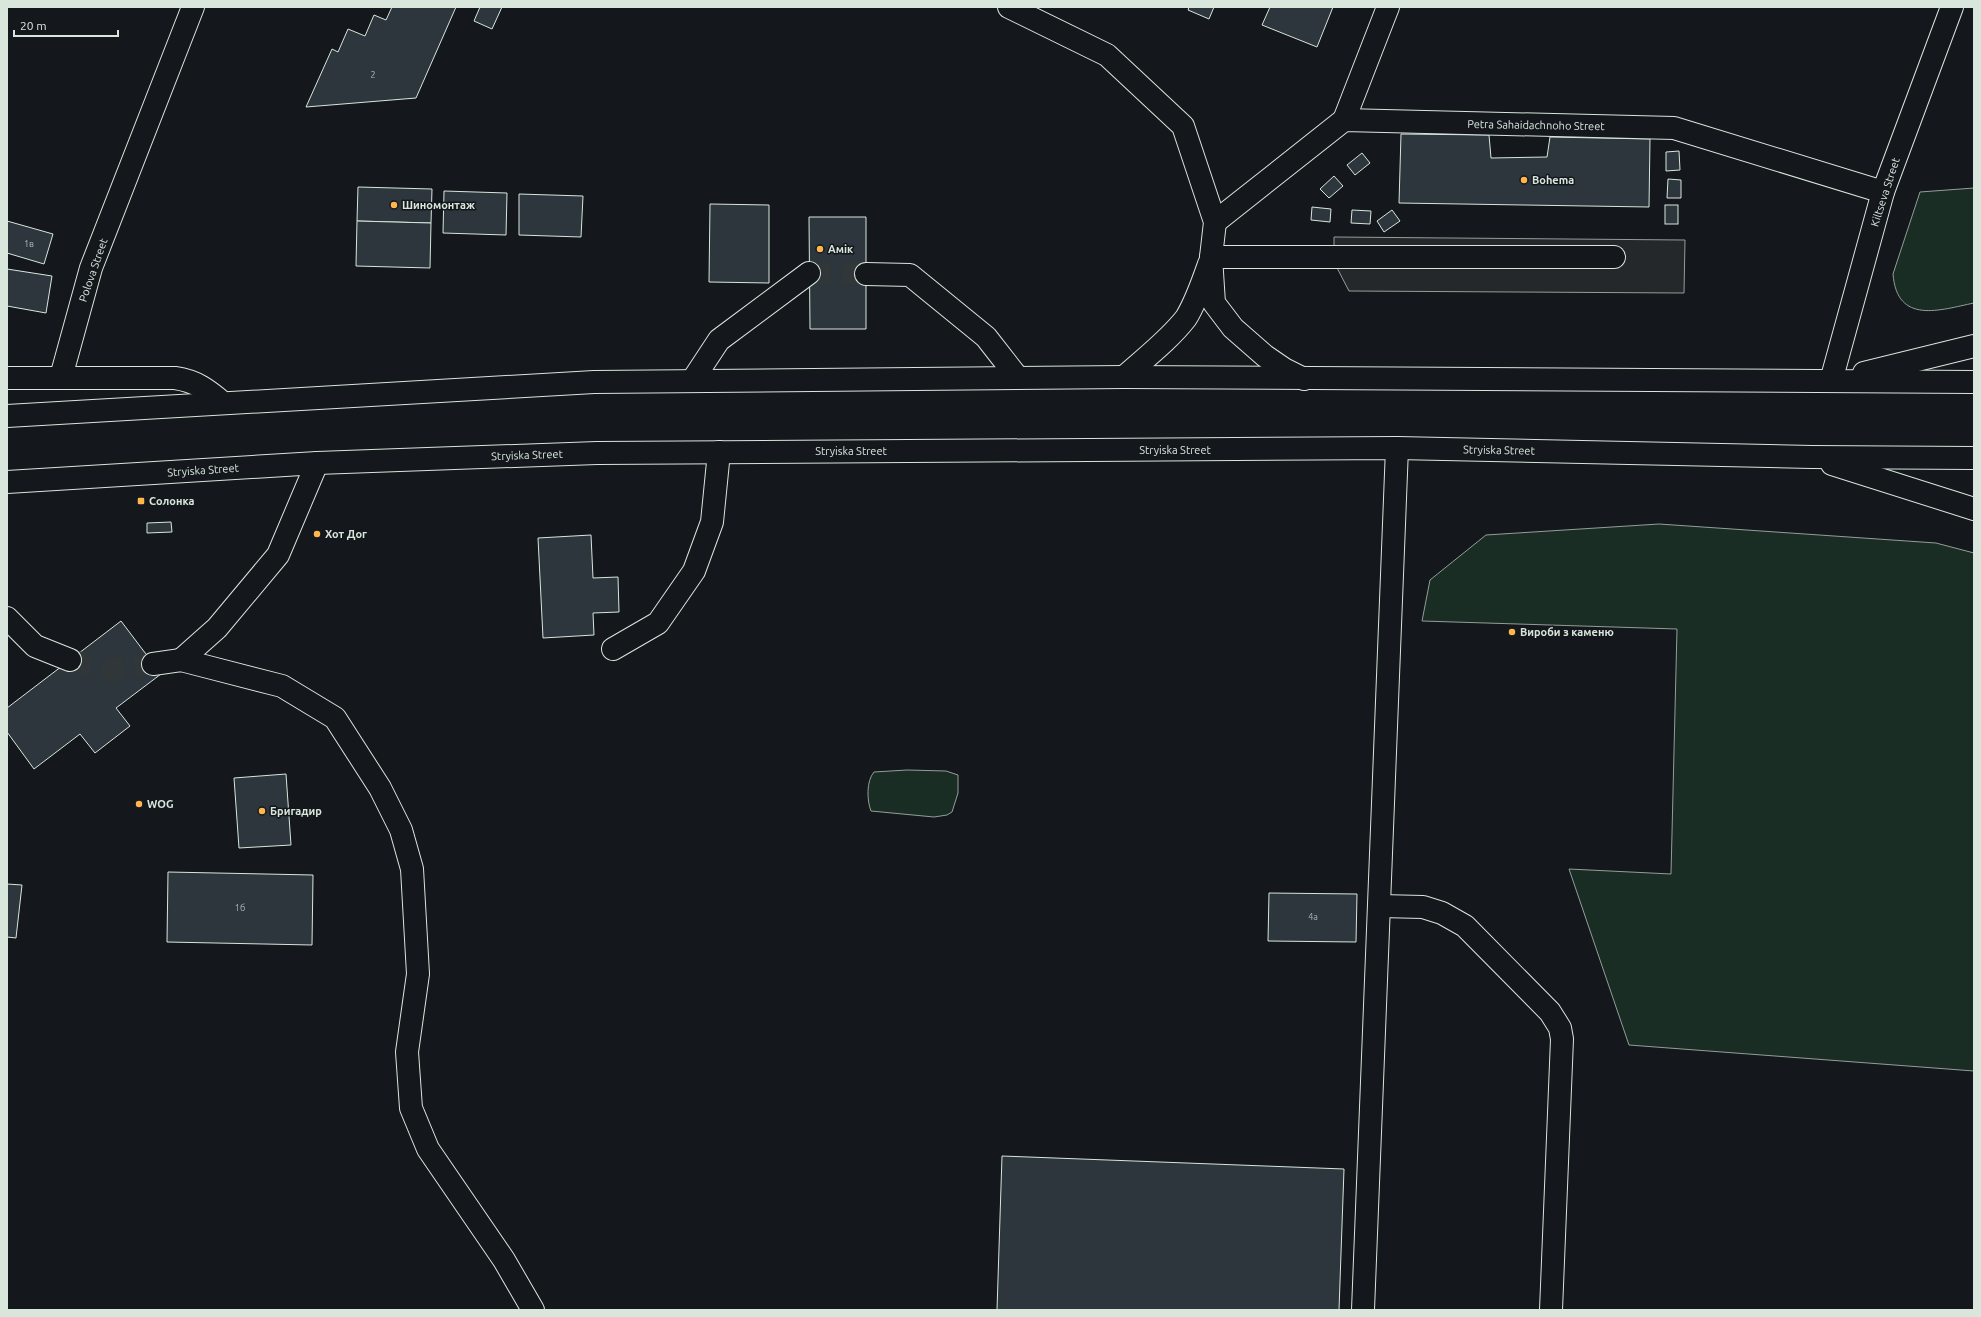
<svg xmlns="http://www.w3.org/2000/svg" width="1981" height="1317" font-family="Ubuntu,sans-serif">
  <rect width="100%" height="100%" fill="#14181c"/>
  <g fill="#1a2d24" stroke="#939e99">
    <path d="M1974 188V303C1940 310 1897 325 1893 274L1920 192Z"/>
    <path d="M1659 524 1936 543 1974 553V1071L1629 1045 1569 869 1671 874 1677 629 1422 621 1430 580 1486 535Z"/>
    <path d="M907 770 946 771 958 775V793L952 812 947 815 934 817 871 811C867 801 866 781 874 772Z"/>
  </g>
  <path fill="#24282b" stroke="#939e99" d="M1334 237 1685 240 1684 293 1349 291 1334 262Z"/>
  <g fill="#2c363c" stroke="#d8e6dc">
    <path d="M392 7H456L416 98 306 107 332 49 338 52 348 29 365 36 374 15 386 20Z"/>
    <path d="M480 7H502L492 29 474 21Z"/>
    <path d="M1189 7H1214L1209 19 1188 10Z"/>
    <path d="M1270 7H1333L1317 47 1262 25Z"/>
    <path d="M1401 134 1489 135 1491 158 1547 157 1550 137 1650 139 1649 207 1399 203Z"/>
    <path d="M1679 151 1680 170 1666 171V152Z"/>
    <path d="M1362 153 1370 163 1355 175 1347 165Z"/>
    <path d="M1334 176 1343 186 1329 198 1320 189Z"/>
    <path d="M1668 179 1681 180V198H1667Z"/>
    <path d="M358 187 432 189 431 223 357 221Z"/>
    <path d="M444 191 507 193 506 235 443 233Z"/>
    <path d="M519 194 583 196 581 237 519 235Z"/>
    <path d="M710 204 769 205V283L709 282Z"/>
    <rect x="1665" y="205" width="13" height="19"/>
    <path d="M1312 207 1331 209 1330 222 1311 220Z"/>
    <path d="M1352 210 1371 211 1370 224 1351 223Z"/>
    <path d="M1392 210 1400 221 1384 232 1377 221Z"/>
    <path d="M809 217H866V329H810Z"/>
    <path d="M7 221 53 234 44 264 7 253Z"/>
    <path d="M357 221 431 223 430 268 356 266Z"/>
    <path d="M7 269 52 276 46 313 7 306Z"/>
    <path d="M171 522 172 532 147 533V523Z"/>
    <path d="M591 535 593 578 618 577 619 612 593 613 594 635 543 638 538 538Z"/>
    <path d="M121 621 161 674 116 708 130 726 95 753 80 734 34 769 7 732V708Z"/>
    <path d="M286 774 291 845 239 848 234 778Z"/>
    <path d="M168 872 313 875 312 945 167 942Z"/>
    <path d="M7 884 22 885 16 938 7 937Z"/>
    <path d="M1269 893 1357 894 1356 942 1268 941Z"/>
    <path d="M1002 1156 1344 1169 1339 1310H997Z"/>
  </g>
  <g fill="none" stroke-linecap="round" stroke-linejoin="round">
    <g stroke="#313739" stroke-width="22" stroke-dasharray="22 11" stroke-linecap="butt">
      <path d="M809 273 866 274"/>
      <path d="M70 660 106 670 153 664"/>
    </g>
    <g stroke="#d8e6dc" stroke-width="24">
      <g id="minor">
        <path d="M1009 7 1107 55 1183 126 1215 222 1211 257 1214 303 1233 328 1265 356 1284 369 1304 379"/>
        <path d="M1344 120 1388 7"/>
        <path d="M1215 222 1344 120 1674 128 1883 192"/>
        <path d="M1211 257H1614"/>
        <path d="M866 274 910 275 986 337 1018 378"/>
        <path d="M61 377 91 268 193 7"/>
        <path d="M1124 377C1144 359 1169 340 1186 318 1196 302 1203 281 1209 264"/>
        <path d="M7 378H175C196 381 208 390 223 403"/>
        <path d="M692 381 719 340 809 273"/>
        <path d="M1831 381 1883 192 1952 7"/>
        <path d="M7 618 35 646 70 660"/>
        <path d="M613 649 658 623 694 571 712 522 719 452"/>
        <path d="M181 660 217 628 278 555 317 463"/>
        <path d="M153 664 181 660 282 686 335 718 380 788 401 830 412 869 418 974 407 1052 411 1108 428 1149 504 1260 533 1310"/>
        <path d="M1380 906 1423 907 1442 913 1465 926 1550 1012 1560 1028 1562 1039 1551 1310"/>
        <path d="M1363 1310 1397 448"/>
      </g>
    </g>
    <g stroke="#d8e6dc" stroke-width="24">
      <g id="highway">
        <path d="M1864 373 1974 346"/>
        <path d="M7 416 594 382 1124 377 1974 382"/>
        <path d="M1832 464 1974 509"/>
        <path d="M7 482 317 463 597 453 1397 448 1812 457 1974 458"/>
      </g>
    </g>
    <use href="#minor" stroke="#14181c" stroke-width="22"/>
    <use href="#highway" stroke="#14181c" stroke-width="22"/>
  </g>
  <g fill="#ffb74d" stroke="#14181c" stroke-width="1.5">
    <circle cx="1524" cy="180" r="4"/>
    <circle cx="394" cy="205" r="4"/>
    <circle cx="820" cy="249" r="4"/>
    <rect x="137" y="497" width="8" height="8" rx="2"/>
    <circle cx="317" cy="534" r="4"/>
    <circle cx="1512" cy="632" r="4"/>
    <circle cx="139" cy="804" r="4"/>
    <circle cx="262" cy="811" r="4"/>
  </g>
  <g text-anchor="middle" stroke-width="3" stroke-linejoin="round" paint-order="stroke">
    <g font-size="9" fill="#adbab4">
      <text x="373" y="78">2</text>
      <text x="29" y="247">1в</text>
      <text x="240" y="911">1б</text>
      <text x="1313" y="920">4а</text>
    </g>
    <g font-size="11" fill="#d8e6dc" stroke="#14181c">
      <text transform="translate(1536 125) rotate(1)" y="4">Petra Sahaidachnoho Street</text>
      <text transform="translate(1885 192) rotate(-72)" y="4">Kiltseva Street</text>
      <text transform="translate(93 270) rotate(-71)" y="4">Polova Street</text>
      <text x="1175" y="454">Stryiska Street</text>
      <text transform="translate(1499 450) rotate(1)" y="4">Stryiska Street</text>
      <text x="851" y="455">Stryiska Street</text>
      <text transform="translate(527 455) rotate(-2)" y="4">Stryiska Street</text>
      <text transform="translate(203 470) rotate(-4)" y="4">Stryiska Street</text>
    </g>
    <g font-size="11" font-weight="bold" fill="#d8e6dc" stroke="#14181c" text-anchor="start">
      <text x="1532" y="184">Bohema</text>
      <text x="402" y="209">Шиномонтаж</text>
      <text x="828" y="253">Амік</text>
      <text x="149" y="505">Солонка</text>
      <text x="325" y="538">Хот Дог</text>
      <text x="1520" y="636">Вироби з каменю</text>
      <text x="147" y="808">WOG</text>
      <text x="270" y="815">Бригадир</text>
    </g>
  </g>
  <rect width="1981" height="1317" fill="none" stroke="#d8e6dc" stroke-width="16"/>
  <path d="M14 30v6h104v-6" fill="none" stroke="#d8e6dc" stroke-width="2"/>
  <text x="20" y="30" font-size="12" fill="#d8e6dc" stroke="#14181c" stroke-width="3" paint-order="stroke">20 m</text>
</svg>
